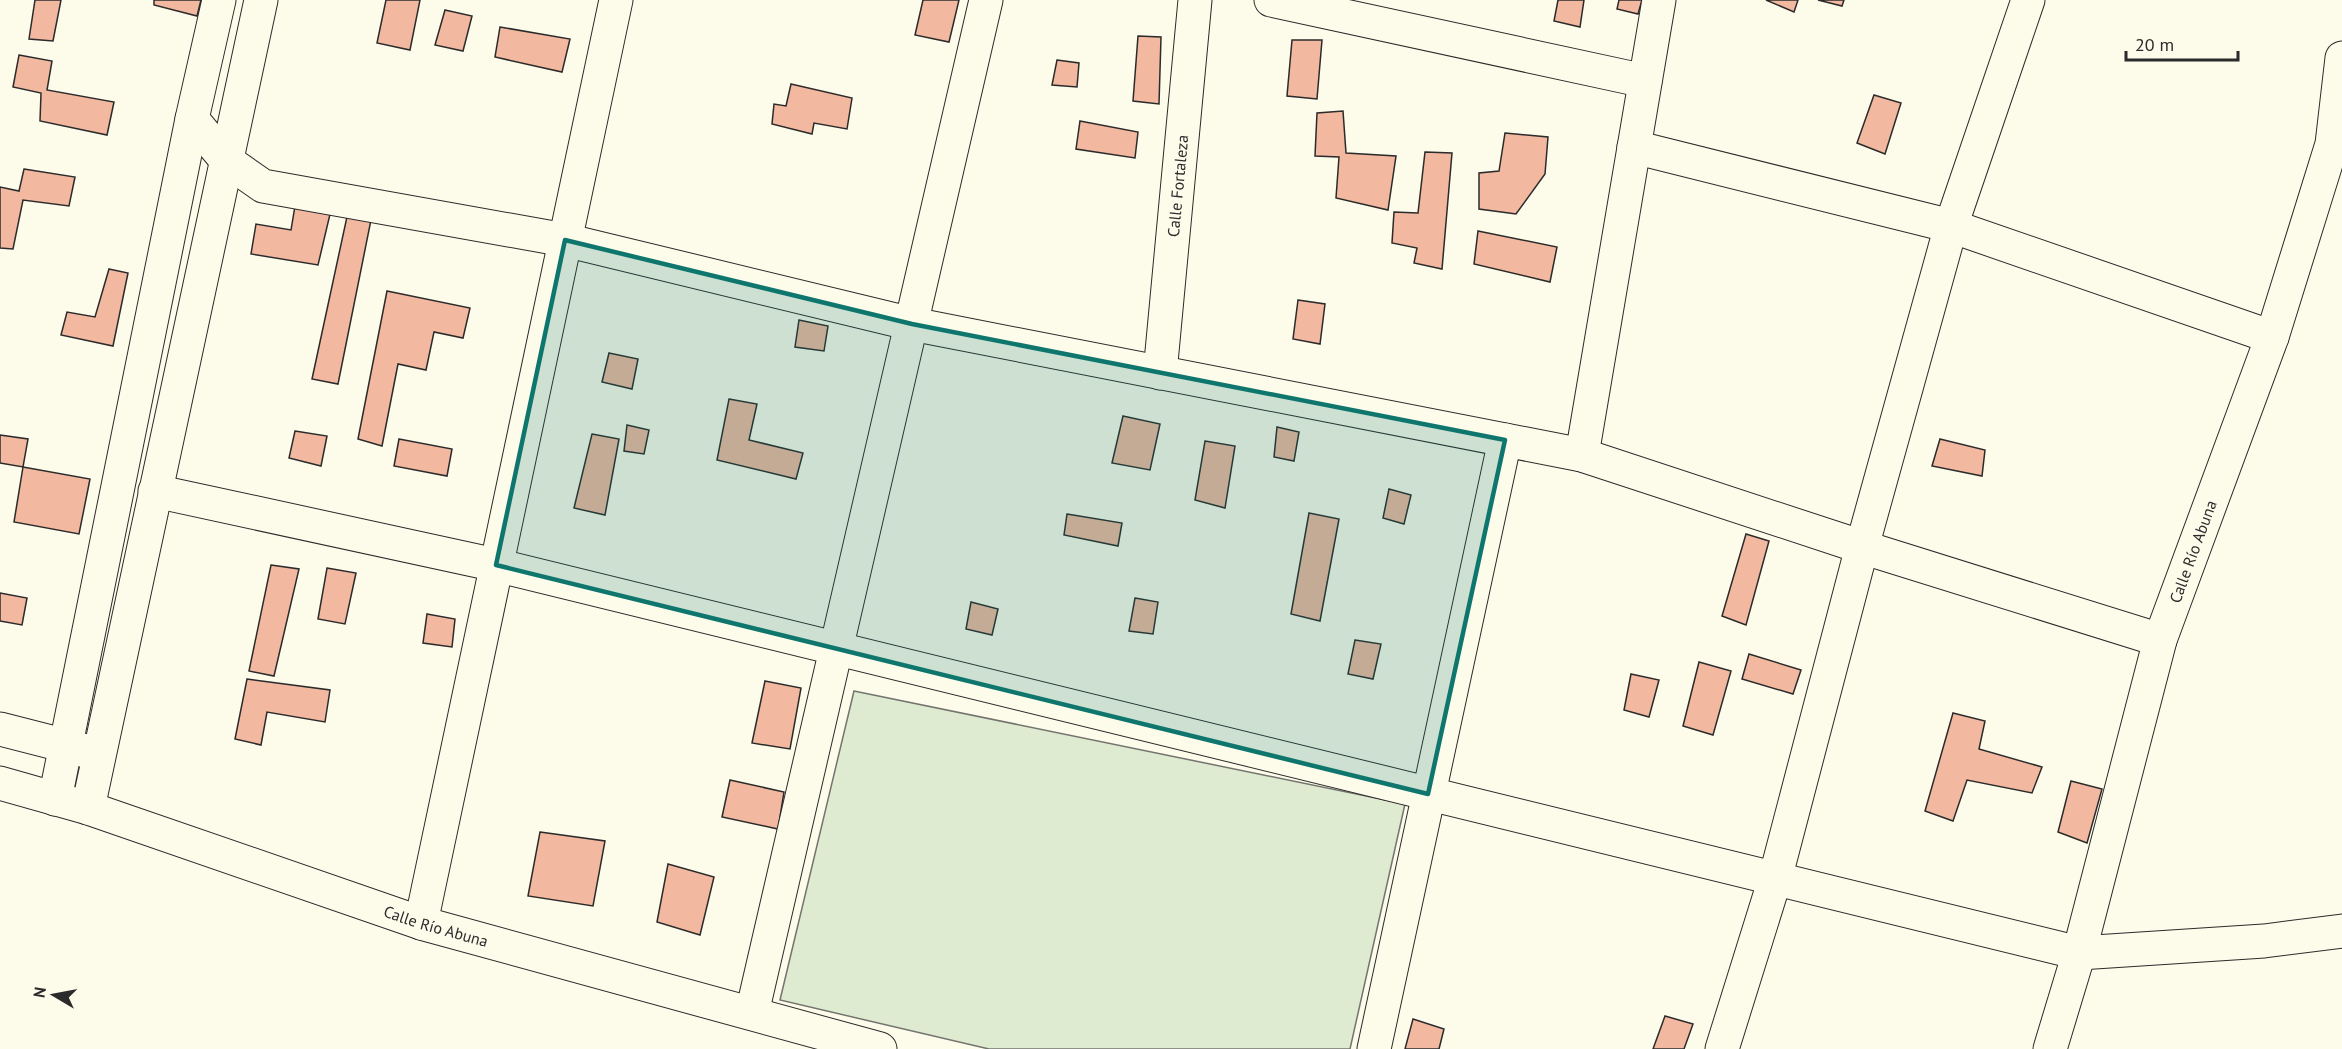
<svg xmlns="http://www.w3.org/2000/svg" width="2342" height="1049" font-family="'PT Sans',sans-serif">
  <rect width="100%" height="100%" fill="#fdfbea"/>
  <path fill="#deebd1" stroke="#74746e" stroke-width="1.5" d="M854 691 1405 804 1350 1049H989L780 1000Z"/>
  <g fill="#f2b8a0" stroke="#2b2b2b" stroke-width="1.5">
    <path d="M35 0H61L53 41 29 39Z"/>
    <path d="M154 0H201L197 16 154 5Z"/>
    <path d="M386 0H420L410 50 377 43Z"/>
    <path d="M923 0H959L949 42 915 35Z"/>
    <path d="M1558 0H1584L1580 27 1554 21Z"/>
    <path d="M1619 0H1642L1638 14 1617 9Z"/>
    <path d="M1766 0H1798L1794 12Z"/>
    <path d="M1818 0H1844L1842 6Z"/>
    <path d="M445 10 472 16 463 51 435 45Z"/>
    <path d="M500 27 570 39 562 72 495 57Z"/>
    <path d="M1138 36 1161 37 1159 104 1133 101Z"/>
    <path d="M1292 40H1322L1317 99 1287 96Z"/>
    <path d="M19 55 52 61 47 90 114 102 107 135 40 121 41 93 13 87Z"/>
    <path d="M1057 60 1079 63 1077 87 1052 85Z"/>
    <path d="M791 84 852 98 847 129 814 123 812 134 772 124 774 104 786 106Z"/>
    <path d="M1874 95 1901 103 1885 154 1857 143Z"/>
    <path d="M1343 111 1346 153 1396 156 1388 210 1336 198 1339 157 1315 156 1317 113Z"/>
    <path d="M1080 121 1138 132 1135 158 1076 149Z"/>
    <path d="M1505 133 1548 137 1545 174 1516 214 1479 209V173L1499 171Z"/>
    <path d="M1425 152 1452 153 1442 269 1414 263 1417 248 1392 243 1394 212 1418 213Z"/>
    <path d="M24 169 75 177 69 206 23 200 13 249 0 248V187L19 191Z"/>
    <path d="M295 206 331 210 318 265 251 254 256 224 291 230Z"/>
    <path d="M348 212 372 215 338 384 312 379Z"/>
    <path d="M1478 231 1557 247 1550 282 1474 264Z"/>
    <path d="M109 269 128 273 113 346 61 335 67 312 95 317Z"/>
    <path d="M387 291 470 308 463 338 434 332 426 370 398 364 382 446 358 439Z"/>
    <path d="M1298 300 1325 304 1320 344 1293 339Z"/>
    <path d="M799 320 828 326 824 351 795 347Z"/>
    <path d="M609 353 638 359 632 389 602 382Z"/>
    <path d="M729 399 757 404 749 440 803 453 796 479 717 460Z"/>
    <path d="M1123 416 1160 424 1150 470 1112 463Z"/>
    <path d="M627 425 649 430 644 454 624 451Z"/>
    <path d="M1277 427 1299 432 1294 461 1274 457Z"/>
    <path d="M295 431 327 436 321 466 289 458Z"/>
    <path d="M592 434 619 439 605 515 574 508Z"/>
    <path d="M0 435 28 439 23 467 0 463Z"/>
    <path d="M399 439 452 449 447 476 394 466Z"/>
    <path d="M1940 439 1985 450 1982 476 1932 466Z"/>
    <path d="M1205 441 1235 446 1225 508 1195 500Z"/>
    <path d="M23 467 90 479 79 534 14 522Z"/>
    <path d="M1389 489 1411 495 1404 524 1383 518Z"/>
    <path d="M1309 513 1339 519 1320 621 1291 614Z"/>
    <path d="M1067 514 1122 523 1118 546 1064 535Z"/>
    <path d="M1746 534 1769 541 1746 625 1722 616Z"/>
    <path d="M271 565 299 569 274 676 249 671Z"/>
    <path d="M327 568 356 573 345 624 318 619Z"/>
    <path d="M0 593 27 598 22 625 0 621Z"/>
    <path d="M1135 598 1158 602 1153 634 1129 631Z"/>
    <path d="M971 602 998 609 992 635 966 629Z"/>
    <path d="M427 614 455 619 452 647 423 643Z"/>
    <path d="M1355 640 1381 644 1373 679 1348 674Z"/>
    <path d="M1749 654 1801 670 1793 694 1742 679Z"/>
    <path d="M1699 662 1731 671 1713 735 1683 726Z"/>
    <path d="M1631 674 1659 680 1649 717 1624 710Z"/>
    <path d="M247 679 330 690 325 722 267 712 261 745 235 739Z"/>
    <path d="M765 681 801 688 790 749 752 743Z"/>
    <path d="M1953 713 1985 721 1979 749 2042 767 2032 793 1967 780 1953 821 1925 811Z"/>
    <path d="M730 780 784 792 778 829 722 817Z"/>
    <path d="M2071 781 2102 789 2087 843 2058 832Z"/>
    <path d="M540 832 605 841 593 906 528 896Z"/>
    <path d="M668 864 714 877 700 935 657 922Z"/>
    <path d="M1665 1016 1693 1024 1684 1049H1653Z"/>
    <path d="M1413 1019 1444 1029 1439 1049H1405Z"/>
  </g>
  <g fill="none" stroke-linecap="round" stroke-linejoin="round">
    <g stroke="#2b2b2b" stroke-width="35">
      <g id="minor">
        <path d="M1271 0 1645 81"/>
        <path d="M192 119 227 161 263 186 565 240 912 324 1582 455 1862 547 2160 640"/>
        <path d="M1634 147 1951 226 2272 337"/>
        <path id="s1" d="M1160 373 1195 0"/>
        <path d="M1582 455 1659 0"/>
        <path d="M155 491 496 565 2079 953 2264 941 2342 931"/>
        <path d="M0 729 86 751"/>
        <path id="s2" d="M0 783 88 808 421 923 880 1049"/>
        <path d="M55 799 192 119 219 0"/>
        <path d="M88 808 261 0"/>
        <path d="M421 923 616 0"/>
        <path d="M752 1013 986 0"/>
        <path d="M1374 1049 1505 440"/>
        <path d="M1722 1049 1775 879 1862 547 1951 226 2028 0"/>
        <path id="s3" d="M2050 1049 2079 953 2160 640 2272 337 2332 144 2342 58"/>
      </g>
    </g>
    <use href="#minor" stroke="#fdfbea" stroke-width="33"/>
  </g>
  <path fill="#0f766e" fill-opacity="0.2" stroke="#0f766e" stroke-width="4.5" stroke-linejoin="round" d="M565 240 912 324 1505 440 1428 794 496 565Z"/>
  <g text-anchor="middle" stroke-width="4.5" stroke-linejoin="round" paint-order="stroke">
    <g font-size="16" fill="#2b2b2b" stroke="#fdfbea">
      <text dy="6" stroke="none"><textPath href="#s1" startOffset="188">Calle Fortaleza</textPath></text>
      <text dy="6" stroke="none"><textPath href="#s3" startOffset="518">Calle Río Abuna</textPath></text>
      <text dy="6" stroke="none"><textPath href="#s2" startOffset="459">Calle Río Abuna</textPath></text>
    </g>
  </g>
  <g transform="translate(54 995) rotate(280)" stroke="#fdfbea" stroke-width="4.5" paint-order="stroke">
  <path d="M0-4.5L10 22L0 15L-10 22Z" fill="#2b2b2b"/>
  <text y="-9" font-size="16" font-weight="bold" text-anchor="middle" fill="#2b2b2b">N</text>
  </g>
  <path d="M2126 51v9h112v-9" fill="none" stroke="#2b2b2b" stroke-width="3"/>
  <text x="2135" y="51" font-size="18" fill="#2b2b2b" stroke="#fdfbea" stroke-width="4.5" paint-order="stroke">20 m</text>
</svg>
